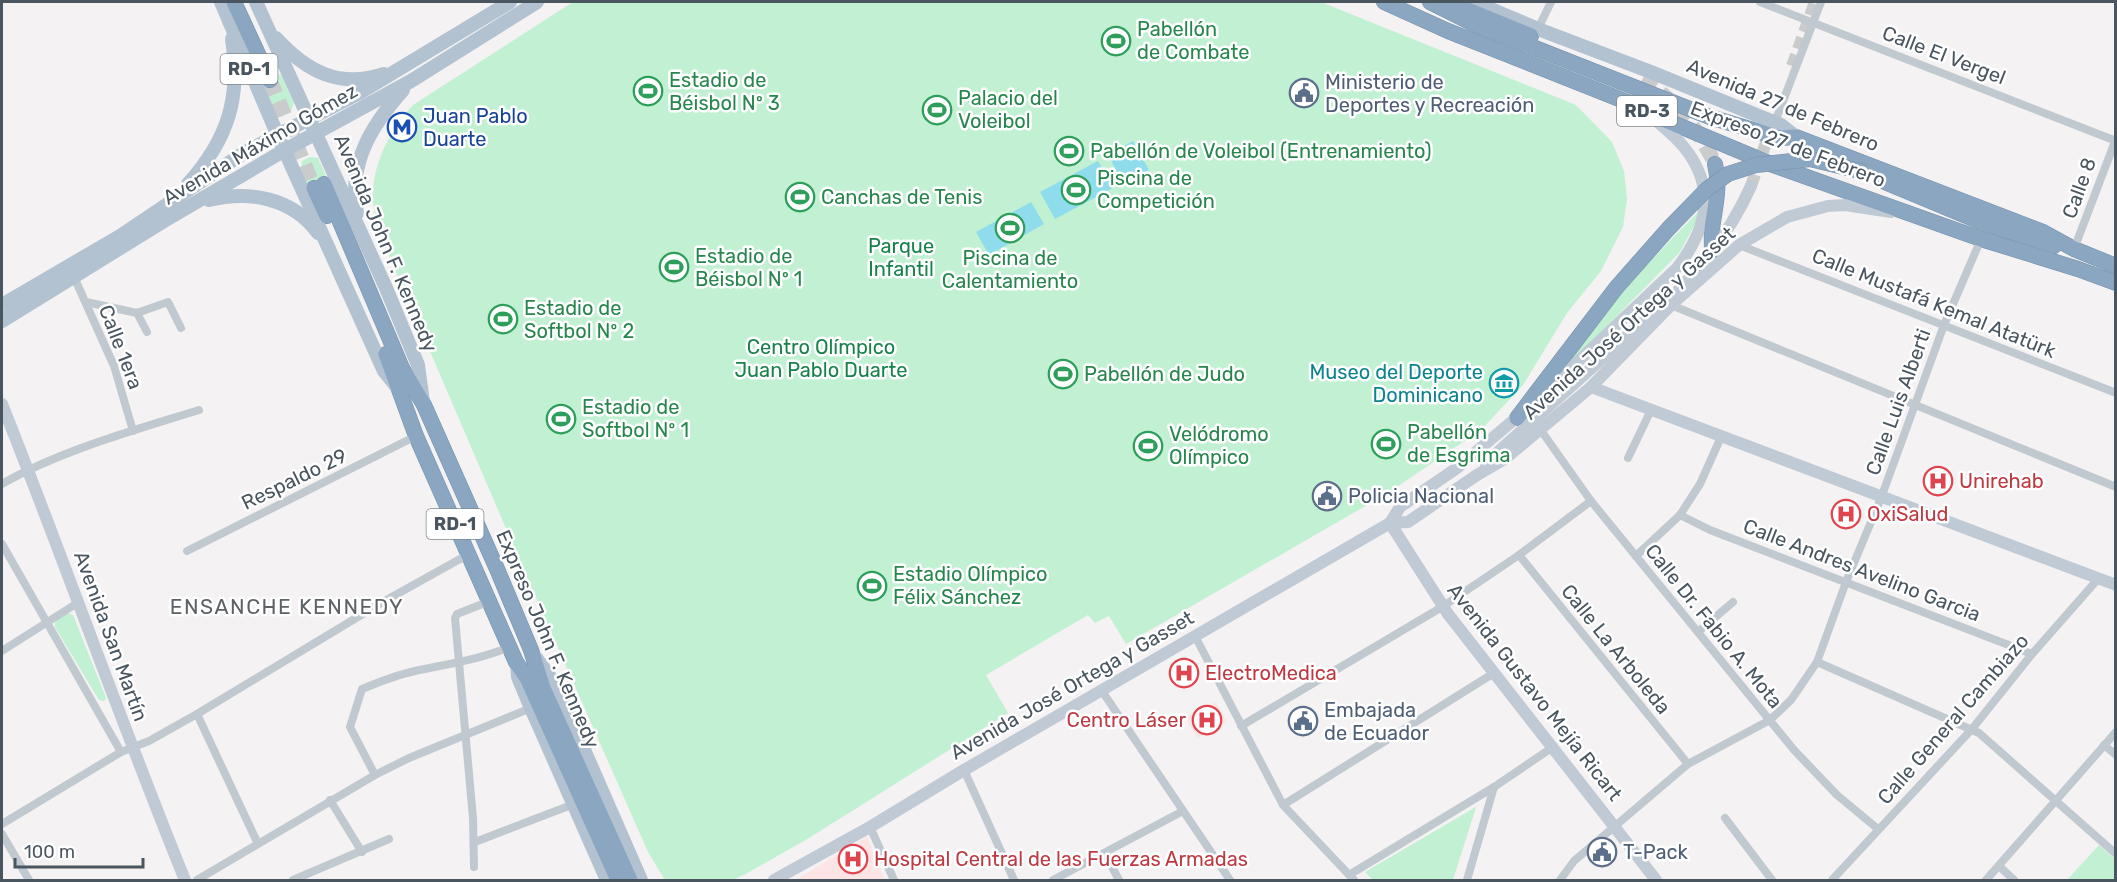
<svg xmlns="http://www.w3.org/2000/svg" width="2117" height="882" font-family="Rubik,sans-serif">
  <rect width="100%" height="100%" fill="#f4f2f2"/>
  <g fill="#fce5e4">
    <path d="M1216 702 1227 722 1197 738 1186 717Z"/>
    <path d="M867 837 885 880H795Z"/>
  </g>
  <g fill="#c1f0d2">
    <path d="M573 2H1321L1576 105 1612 142 1624 171 1627 199 1623 227 1601 271 1567 313 1523 385 1482 429 1388 493 1126 644 1109 616 1095 623 1088 615 986 675 1008 713 809 838 744 875 732 880H665L648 852 526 575 378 230C376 217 372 205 373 193 374 160 392 128 413 105Z"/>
    <path d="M281 74 294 103 291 111 281 117 275 116 261 84Z"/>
    <path d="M310 157 318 158 328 180 309 188 301 170 302 161Z"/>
    <path d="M1698 212 1696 222 1680 252 1554 380 1625 287Z"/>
    <path d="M68 613 73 615 106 698 104 701 99 700 55 627V621Z"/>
    <path d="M1476 807 1453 880H1373L1365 872Z"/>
    <path d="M2099 845 2115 859V880H2067Z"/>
  </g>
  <g fill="#8fdced">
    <path d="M1133 141 1149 170 1123 183 1108 155Z"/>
    <path d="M1098 161 1113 188 1055 219 1040 192Z"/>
    <path d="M1031 202 1044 224 989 255 976 232Z"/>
  </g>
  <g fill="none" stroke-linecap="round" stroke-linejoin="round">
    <g stroke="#c9cbcd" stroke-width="12" stroke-dasharray="12 6" stroke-linecap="butt">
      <path d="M1792 66 1815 2"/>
      <path d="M1751 186 1771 128"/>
    </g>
    <g stroke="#c9cbcd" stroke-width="15" stroke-dasharray="15 8" stroke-linecap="butt">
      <path d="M270 80 314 188"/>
      <path d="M1642 80C1675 99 1699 130 1715 164"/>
    </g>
    <g stroke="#7591ac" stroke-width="16">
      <g id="highway">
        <path d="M234 2 270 80"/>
        <path d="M1384 2 1448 31 1642 108 1663 119 1773 165 1981 239 2078 269 2116 283"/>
        <path d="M1430 2 1474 24 1710 117 1780 138 1796 137 2043 232 2074 249 2116 266"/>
        <path d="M1453 4 1531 36"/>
        <path d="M1885 182 1981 222 2054 246"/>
        <path d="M324 184 402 368 424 405 497 569 531 650 543 688 630 880"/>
        <path d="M314 188 327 216"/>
        <path d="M1712 251C1712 241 1711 231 1713 222 1716 202 1720 184 1715 164"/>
        <path d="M386 354 416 436 516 662 527 678 618 880"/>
        <path d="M1517 418 1616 288 1669 228"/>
      </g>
    </g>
    <g stroke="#c0c9d0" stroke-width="8">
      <path d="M1760 2 2116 141"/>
      <path d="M1538 29 1551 2"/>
      <path d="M1775 122 1821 2"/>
      <path d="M1739 245 2116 393"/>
      <path d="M2074 249 2116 139"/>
      <path d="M74 277 114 366 133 431"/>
      <path d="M86 302 137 313 168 302 181 328"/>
      <path d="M1671 305 2116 487"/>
      <path d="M137 313 147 332"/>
      <path d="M1540 429 1591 501 1794 750 1837 795 1878 829"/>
      <path d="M1628 458 1651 410"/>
      <path d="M2 484C59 451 135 430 199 410"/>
      <path d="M1680 515 1710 530 2032 654"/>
      <path d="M2 544 121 752"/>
      <path d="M187 551 416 436"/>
      <path d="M1519 555 1688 764"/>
      <path d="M1636 556 1680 515 1700 484 1721 437"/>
      <path d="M1698 632 1733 602"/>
      <path d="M1195 636 1283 805 1354 880"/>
      <path d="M2 651 79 602"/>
      <path d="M1817 662 1979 733 2116 854"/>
      <path d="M1102 691 1230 880"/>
      <path d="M197 714 258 844"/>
      <path d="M1241 726 1442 607 1519 555 1591 501"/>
      <path d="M2104 745 2116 755"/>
      <path d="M964 770 1014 880"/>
      <path d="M375 775 350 727 362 689C379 682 396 675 415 671 447 664 478 660 510 647"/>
      <path d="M330 800 362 852"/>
      <path d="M1283 805 1494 673"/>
      <path d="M1725 818 1772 880"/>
      <path d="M2 824 121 752 149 741 197 714 381 603 469 554"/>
      <path d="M870 827 894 880"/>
      <path d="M2 834 29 880"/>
      <path d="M475 842 574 804"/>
      <path d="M1105 854 1119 880"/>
      <path d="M1999 866 2014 880"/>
      <path d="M474 867 473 818 455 618 457 614 490 601"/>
      <path d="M1349 875 1494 787 1553 747"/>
      <path d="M197 880 375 775 409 758 531 708"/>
      <path d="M293 880 389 839"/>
      <path d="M1053 880 1183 811"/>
      <path d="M1467 880 1494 787"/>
      <path d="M1560 880 1574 861 1688 764 1770 720 1791 700 1817 662 1846 582 1881 498 1944 325 1981 239"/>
      <path d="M1832 880 1972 729 2032 654 2098 579"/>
      <path d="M1986 880 2116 732"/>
    </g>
    <g stroke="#c0cad5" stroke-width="12">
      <path d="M1679 289C1708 260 1734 224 1751 186"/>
      <path d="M1591 387 2116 585"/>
      <path d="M1535 402 1677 268C1708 228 1717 187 1683 146 1674 135 1662 126 1652 117"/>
      <path d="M2 404C65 562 121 723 185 880"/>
      <path d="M1486 465 1499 451 1653 313"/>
      <path d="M1390 523 1400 507 1457 468 1522 413"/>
      <path d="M1390 523 1448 614 1656 880"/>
      <path d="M774 880 870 827 964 770 1390 523 1408 522 1477 475 1506 458 1591 387 1671 305 1739 245 1787 217 1828 206 1845 205 1891 212"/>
    </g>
    <g stroke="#b2c2d0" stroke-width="14">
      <path d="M221 2 278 136 384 371 396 386"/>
      <path d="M256 2 386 288 418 365 423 402"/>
      <path d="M1474 2 1538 29 1651 72 1781 125 1796 137"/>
      <path d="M276 38C306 71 339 89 384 74"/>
      <path d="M188 184C228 139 241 98 232 39"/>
      <path d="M209 200C249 190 293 198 318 233"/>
      <path d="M357 213C348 163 371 126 403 90"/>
      <path d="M2 305 120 236 245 152 361 92 510 2"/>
      <path d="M2 321 164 221 285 150 411 81 537 2"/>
      <path d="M536 658 550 677 561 697 641 880"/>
      <path d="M517 664 518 677 531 708 607 880"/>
    </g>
    <use href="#highway" stroke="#8aa6c0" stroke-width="15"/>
    <g stroke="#7591ac" stroke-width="16" stroke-linecap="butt">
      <path id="highway-bridge" d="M1669 228 1707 189 1728 174 1756 165 1810 159 1864 172"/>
    </g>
    <use href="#highway-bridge" stroke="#8aa6c0" stroke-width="15"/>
  </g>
  <defs>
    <g id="stadium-ring" transform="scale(1.5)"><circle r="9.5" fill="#fff" stroke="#2e9e5b" stroke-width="1.5"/><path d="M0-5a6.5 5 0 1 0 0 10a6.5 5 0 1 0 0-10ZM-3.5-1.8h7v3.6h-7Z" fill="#2e9e5b"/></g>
    <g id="civic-ring" transform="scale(1.5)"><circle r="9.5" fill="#fff" stroke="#5c6f8a" stroke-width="1.5"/><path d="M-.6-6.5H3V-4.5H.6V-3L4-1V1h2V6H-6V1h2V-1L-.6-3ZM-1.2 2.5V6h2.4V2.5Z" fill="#5c6f8a"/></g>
    <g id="metro-ring" transform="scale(1.5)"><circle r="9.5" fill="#fff" stroke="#1a4fb4" stroke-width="1.5"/><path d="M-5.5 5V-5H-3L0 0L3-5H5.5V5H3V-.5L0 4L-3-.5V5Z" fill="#1a4fb4"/></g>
    <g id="museum-ring" transform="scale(1.5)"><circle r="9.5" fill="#fff" stroke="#0f9aa8" stroke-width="1.5"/><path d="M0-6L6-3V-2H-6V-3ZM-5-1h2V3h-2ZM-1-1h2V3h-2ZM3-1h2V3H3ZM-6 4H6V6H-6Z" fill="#0f9aa8"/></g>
    <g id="hospital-ring" transform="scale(1.5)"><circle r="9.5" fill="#fff" stroke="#e0444e" stroke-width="1.5"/><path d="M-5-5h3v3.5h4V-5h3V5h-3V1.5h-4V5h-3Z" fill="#e0444e"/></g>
  </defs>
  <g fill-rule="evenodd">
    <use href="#stadium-ring" x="1116" y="41"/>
    <use href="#stadium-ring" x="648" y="91"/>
    <use href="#civic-ring" x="1304" y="93"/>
    <use href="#stadium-ring" x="937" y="110"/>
    <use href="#metro-ring" x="402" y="127"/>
    <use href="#stadium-ring" x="1069" y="151"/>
    <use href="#stadium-ring" x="1076" y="190"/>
    <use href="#stadium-ring" x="800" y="197"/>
    <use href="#stadium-ring" x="1010" y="228"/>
    <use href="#stadium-ring" x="674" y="267"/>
    <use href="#stadium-ring" x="503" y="319"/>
    <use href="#stadium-ring" x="1063" y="374"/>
    <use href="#museum-ring" x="1504" y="383"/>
    <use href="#stadium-ring" x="561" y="419"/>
    <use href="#stadium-ring" x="1386" y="444"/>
    <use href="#stadium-ring" x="1148" y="446"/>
    <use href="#hospital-ring" x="1938" y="481"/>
    <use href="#civic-ring" x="1327" y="496"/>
    <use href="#hospital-ring" x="1846" y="514"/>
    <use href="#stadium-ring" x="872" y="586"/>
    <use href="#hospital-ring" x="1184" y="673"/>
    <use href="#hospital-ring" x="1207" y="720"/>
    <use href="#civic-ring" x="1303" y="721"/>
    <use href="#civic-ring" x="1602" y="852"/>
    <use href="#hospital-ring" x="853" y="859"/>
  </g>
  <g text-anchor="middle" stroke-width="5" stroke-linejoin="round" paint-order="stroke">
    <g fill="#fff" stroke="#80888f" stroke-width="1.5">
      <rect x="220.5" y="54" width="57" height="30" rx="4.5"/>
      <rect x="1617" y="96" width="60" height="30" rx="4.5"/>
      <rect x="426.5" y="509" width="57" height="30" rx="4.5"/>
    </g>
    <g font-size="18" font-weight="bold" fill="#49555f">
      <text x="249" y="75">RD-1</text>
      <text x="1647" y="117">RD-3</text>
      <text x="455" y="530">RD-1</text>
    </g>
    <g font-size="20" fill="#27864d" stroke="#fff" text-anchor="start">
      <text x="1137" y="36">Pabellón<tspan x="1137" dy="23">de Combate</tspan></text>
      <text x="669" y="87">Estadio de<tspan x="669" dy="23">Béisbol Nº 3</tspan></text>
      <text x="958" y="105">Palacio del<tspan x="958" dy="23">Voleibol</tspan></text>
      <text x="1090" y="158">Pabellón de Voleibol (Entrenamiento)</text>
      <text x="1097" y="185">Piscina de<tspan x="1097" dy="23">Competición</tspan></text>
      <text x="821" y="204">Canchas de Tenis</text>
      <text x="695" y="263">Estadio de<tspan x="695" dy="23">Béisbol Nº 1</tspan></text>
      <text x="1010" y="265" text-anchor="middle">Piscina de<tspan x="1010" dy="23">Calentamiento</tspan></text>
      <text x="524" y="315">Estadio de<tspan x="524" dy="23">Softbol Nº 2</tspan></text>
      <text x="1084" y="381">Pabellón de Judo</text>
      <text x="582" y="414">Estadio de<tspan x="582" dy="23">Softbol Nº 1</tspan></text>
      <text x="1407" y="439">Pabellón<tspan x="1407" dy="23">de Esgrima</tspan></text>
      <text x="1169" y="441">Velódromo<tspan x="1169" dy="23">Olímpico</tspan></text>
      <text x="893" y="581">Estadio Olímpico<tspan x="893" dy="23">Félix Sánchez</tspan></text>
    </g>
    <g font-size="20" fill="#49555f" stroke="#fff">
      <text transform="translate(1944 55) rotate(21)" y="7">Calle El Vergel</text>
      <text transform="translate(1783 105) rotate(23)" y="7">Avenida 27 de Febrero</text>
      <text transform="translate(260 144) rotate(-30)" y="7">Avenida Máximo Gómez</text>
      <text transform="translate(1788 144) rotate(21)" y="7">Expreso 27 de Febrero</text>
      <text transform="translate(2079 188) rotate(-70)" y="7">Calle 8</text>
      <text transform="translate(386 243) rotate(67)" y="7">Avenida John F. Kennedy</text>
      <text transform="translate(1934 303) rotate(22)" y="7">Calle Mustafá Kemal Atatürk</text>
      <text transform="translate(1629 323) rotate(-42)" y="7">Avenida José Ortega y Gasset</text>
      <text transform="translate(121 347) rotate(69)" y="7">Calle 1era</text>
      <text transform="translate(1898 402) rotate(-70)" y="7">Calle Luis Alberti</text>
      <text transform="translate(294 479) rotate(-26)" y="7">Respaldo 29</text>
      <text transform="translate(1862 570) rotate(21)" y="7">Calle Andres Avelino Garcia</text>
      <text transform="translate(1714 626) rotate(51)" y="7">Calle Dr. Fabio A. Mota</text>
      <text transform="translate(111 636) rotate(70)" y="7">Avenida San Martín</text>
      <text transform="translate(548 639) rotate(67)" y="7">Expreso John F. Kennedy</text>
      <text transform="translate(1616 649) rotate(51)" y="7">Calle La Arboleda</text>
      <text transform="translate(1072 685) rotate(-30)" y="7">Avenida José Ortega y Gasset</text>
      <text transform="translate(1535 692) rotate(52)" y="7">Avenida Gustavo Mejía Ricart</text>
      <text transform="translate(1953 719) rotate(-49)" y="7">Calle General Cambiazo</text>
    </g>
    <g font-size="20" fill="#4e5e75" stroke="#fff" text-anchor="start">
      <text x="1325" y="89">Ministerio de<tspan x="1325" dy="23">Deportes y Recreación</tspan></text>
      <text x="1348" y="503">Policia Nacional</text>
      <text x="1324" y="717">Embajada<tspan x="1324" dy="23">de Ecuador</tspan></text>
      <text x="1623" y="859">T-Pack</text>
    </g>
    <g font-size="20" fill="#164399" stroke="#fff" text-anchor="start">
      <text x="423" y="123">Juan Pablo<tspan x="423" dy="23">Duarte</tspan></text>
    </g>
    <g font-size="20" fill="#17834a" stroke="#fff">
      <text x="901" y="253">Parque<tspan x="901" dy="23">Infantil</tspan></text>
      <text x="821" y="354">Centro Olímpico<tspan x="821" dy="23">Juan Pablo Duarte</tspan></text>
    </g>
    <g font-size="20" fill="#0d838f" stroke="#fff" text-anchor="end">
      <text x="1483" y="379">Museo del Deporte<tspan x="1483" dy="23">Dominicano</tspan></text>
    </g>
    <g font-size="20" fill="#be3a42" stroke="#fff" text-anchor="start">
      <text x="1959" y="488">Unirehab</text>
      <text x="1867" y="521">OxiSalud</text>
      <text x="1205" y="680">ElectroMedica</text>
      <text x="1186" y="727" text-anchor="end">Centro Láser</text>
      <text x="874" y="866">Hospital Central de las Fuerzas Armadas</text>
    </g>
    <g font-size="21" letter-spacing="1.5" fill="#5e6267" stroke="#fff">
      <text x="287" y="614">ENSANCHE KENNEDY</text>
    </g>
  </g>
  <rect width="2117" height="882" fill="none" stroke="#49555f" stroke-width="6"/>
  <path d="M15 858v9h128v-9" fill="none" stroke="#49555f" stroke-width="3"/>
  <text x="24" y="858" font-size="18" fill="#49555f" stroke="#ffffff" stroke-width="4.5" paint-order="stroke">100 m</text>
</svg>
